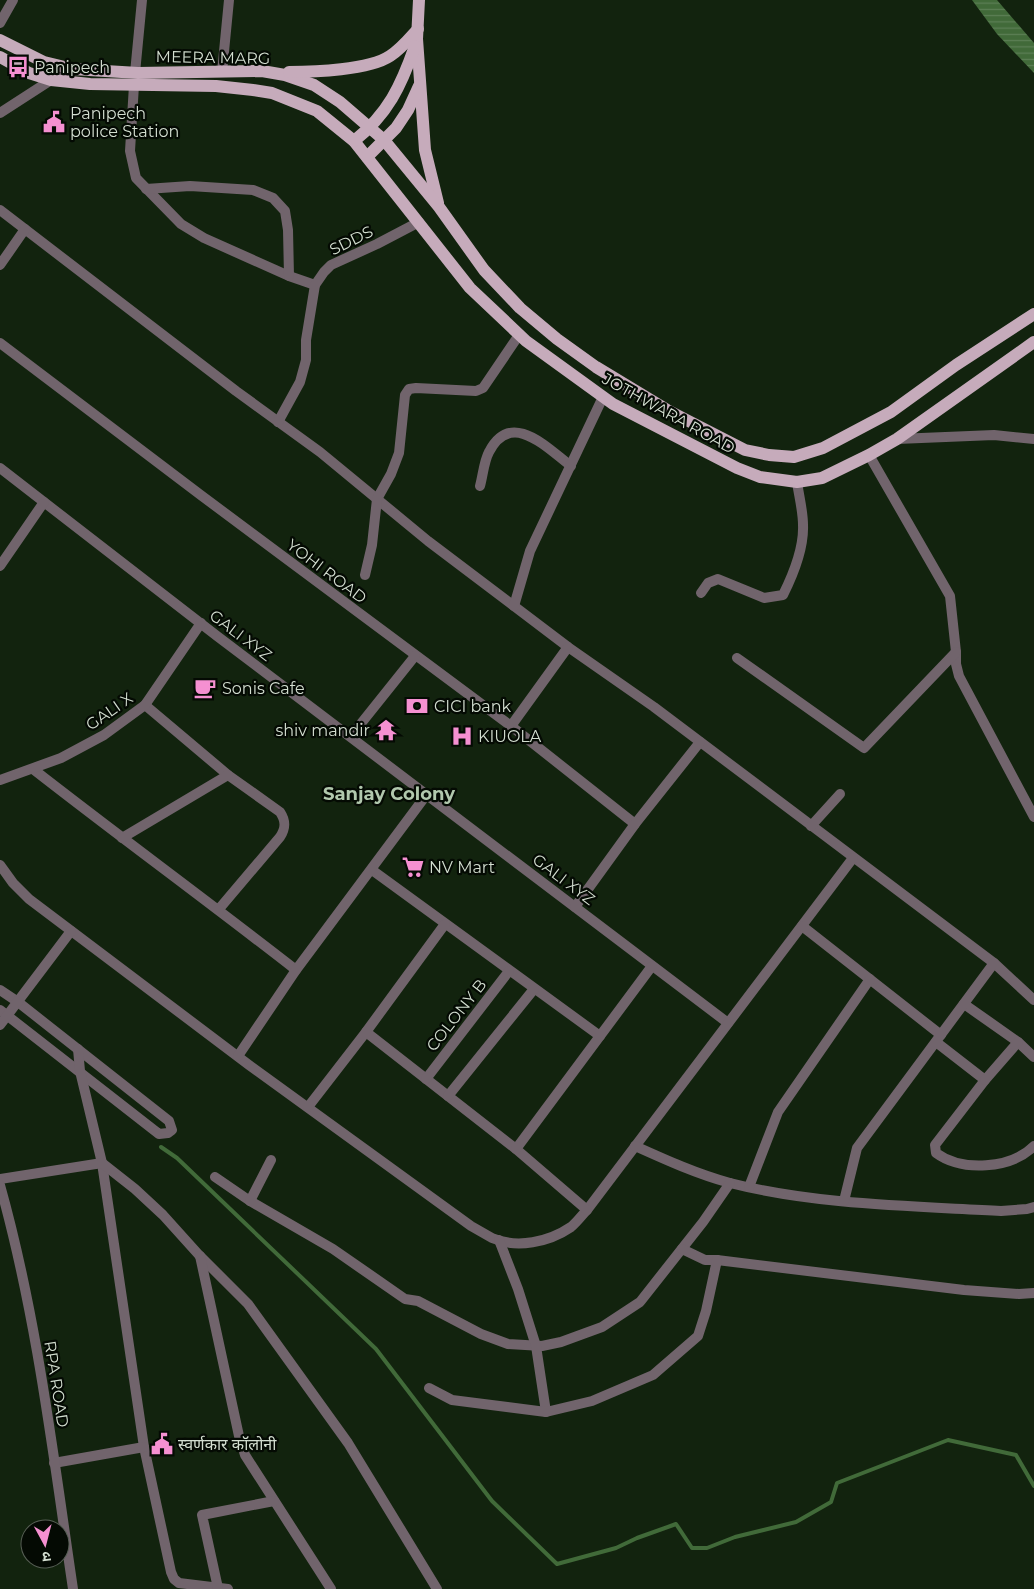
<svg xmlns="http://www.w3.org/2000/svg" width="1034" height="1589" font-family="Montserrat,'Noto Sans Devanagari',sans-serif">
  <defs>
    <pattern id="water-rules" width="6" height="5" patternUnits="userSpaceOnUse" patternTransform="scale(1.25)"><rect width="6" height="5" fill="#416a39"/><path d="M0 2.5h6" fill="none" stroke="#5c7f55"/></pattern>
  </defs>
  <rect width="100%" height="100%" fill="#12230e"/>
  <path fill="url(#water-rules)" d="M972 0H997L1034 43V73L997 34Z"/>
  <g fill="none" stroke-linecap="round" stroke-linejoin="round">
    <path stroke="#416a39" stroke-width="4" d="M161 1147 177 1158 376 1349 492 1501 557 1564 616 1548 637 1538 676 1524 692 1548H707L735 1537 796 1522 831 1502 837 1483 948 1440 1016 1455 1034 1486"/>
    <g stroke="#71646c" stroke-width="10">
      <path d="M0 23 13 0"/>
      <path d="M222 72 229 0"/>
      <path d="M135 73 142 0"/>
      <path d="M134 85 130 151 136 178 181 224 204 238 289 276 315 285"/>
      <path d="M146 189 190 186 253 190 273 198 285 211 288 230 289 276"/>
      <path d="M0 210 236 391 320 452 428 541 568 647 654 707 994 963 1034 1000"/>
      <path d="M0 265 25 229"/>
      <path d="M0 343 202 496 511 726 635 824"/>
      <path d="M278 422 300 382 306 360V340L315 285 324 272 331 265 377 244 419 222"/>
      <path d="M869 455 950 596 956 652V664L959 676 1034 817"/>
      <path d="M0 468 217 636 728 1023"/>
      <path d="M480 486C483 475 484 461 489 452 511 409 547 448 571 466"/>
      <path d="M0 566 44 502"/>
      <path d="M365 575 372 545 377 499 391 474 399 453 405 395 409 389 416 388 476 391 483 388 519 335"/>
      <path d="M701 593 708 583 718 579 764 598 783 595C793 575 804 548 803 525 803 511 799 496 797 482"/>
      <path d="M514 606 530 551 603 397"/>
      <path d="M737 658 864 748 956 652"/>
      <path d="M145 705 228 775 280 812C286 821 286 828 280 837L219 909"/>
      <path d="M511 726 568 647"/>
      <path d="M351 736 415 656"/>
      <path d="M33 769C120 837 209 902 296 970"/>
      <path d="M0 780 61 758 104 735 145 705 201 623"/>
      <path d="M811 826 840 794"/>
      <path d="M122 838 228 775"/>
      <path d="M0 865 13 883 29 899 249 1065 471 1226C478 1230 485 1234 492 1238 517 1249 549 1242 571 1227 577 1222 582 1215 587 1210L853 858"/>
      <path d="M372 870 600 1036"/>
      <path d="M575 907 635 824 700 742"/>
      <path d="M802 926 941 1035"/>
      <path d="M0 990 18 1002 169 1121 172 1130 168 1133 159 1134 0 1010"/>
      <path d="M964 1004 1018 1042 1034 1057"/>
      <path d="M0 1025 71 931"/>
      <path d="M366 1032 516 1149 587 1210"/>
      <path d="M936 1042 985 1080 935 1145 936 1153C962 1172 1011 1169 1034 1146"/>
      <path d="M78 1049 80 1071 102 1163 144 1447 171 1572 174 1579 179 1583 228 1589"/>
      <path d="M238 1056 296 970 427 794"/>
      <path d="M426 1079 509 971"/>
      <path d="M985 1080 1018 1042"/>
      <path d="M448 1096 534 989"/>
      <path d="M308 1107 366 1032 445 924"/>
      <path d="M635 1146C666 1160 697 1174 730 1183 816 1205 913 1206 1001 1211L1027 1209 1034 1207"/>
      <path d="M516 1149 652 966"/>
      <path d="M215 1177 250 1201 333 1249 405 1299 418 1301 481 1334 508 1344 542 1346 561 1342 602 1327 640 1302 703 1222 730 1183"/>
      <path d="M0 1179 102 1163 135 1189 163 1215 199 1255 248 1304 348 1443 437 1589"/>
      <path d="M749 1187 778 1112 870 979"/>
      <path d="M250 1201 271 1160"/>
      <path d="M844 1201 857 1148 994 963"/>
      <path d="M499 1240 518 1289 536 1346 546 1412"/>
      <path d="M682 1249 705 1260H717L964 1290 1019 1294 1034 1293"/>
      <path d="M200 1256 239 1436 245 1455 331 1589"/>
      <path d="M429 1388 452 1400 546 1412 592 1401 653 1375 698 1336 706 1311 717 1260"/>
      <path d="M54 1463 144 1447"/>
      <path d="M218 1588 202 1515 274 1501"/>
    </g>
    <g stroke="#71646c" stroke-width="10">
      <path d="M0 113 51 80 73 69"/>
      <path d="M897 439 994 435 1034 439"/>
      <path d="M0 1185C37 1317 53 1454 73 1589"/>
    </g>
    <g stroke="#c6abbb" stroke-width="12">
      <path d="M419 0 417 39 425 150 438 203"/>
      <path d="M0 40 44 62 73 69 138 73 262 71 285 75 314 85 340 102 384 140 439 207 484 270 520 308 557 339 596 367 667 410 745 450 769 455 794 457 823 448 891 412 956 365 1034 314"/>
      <path d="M0 57 29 73 51 80 90 84 216 86 253 90 272 93 317 111 354 141 470 288 526 341 613 404 737 468 760 477 797 482 822 478 869 455 897 439 1034 342"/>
      <path d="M289 72C314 72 369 70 390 56 401 49 409 39 418 29"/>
      <path d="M354 141C388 114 401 86 415 46"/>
      <path d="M367 157 396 128 408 110 419 86"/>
    </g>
  </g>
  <defs>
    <g id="bus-bare" transform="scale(1.725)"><path d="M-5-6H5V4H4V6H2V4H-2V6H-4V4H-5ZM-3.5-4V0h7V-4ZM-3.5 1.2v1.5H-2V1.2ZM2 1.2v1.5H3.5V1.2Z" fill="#f590d1" stroke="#040a03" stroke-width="2.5" paint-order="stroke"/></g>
    <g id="civic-bare" transform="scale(1.725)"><path d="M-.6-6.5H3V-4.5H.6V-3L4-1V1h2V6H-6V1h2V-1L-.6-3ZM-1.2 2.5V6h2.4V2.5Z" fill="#f590d1" stroke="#040a03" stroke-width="2.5" paint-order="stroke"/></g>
    <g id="cafe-bare" transform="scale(1.725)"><path d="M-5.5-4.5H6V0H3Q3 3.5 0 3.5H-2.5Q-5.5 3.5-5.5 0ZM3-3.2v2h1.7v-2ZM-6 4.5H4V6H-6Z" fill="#f590d1" stroke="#040a03" stroke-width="2.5" paint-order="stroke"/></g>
    <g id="bank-bare" transform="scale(1.725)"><path d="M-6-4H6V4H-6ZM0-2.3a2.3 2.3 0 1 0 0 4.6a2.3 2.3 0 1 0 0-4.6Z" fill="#f590d1" stroke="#040a03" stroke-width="2.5" paint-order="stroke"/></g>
    <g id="temple-bare" transform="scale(1.725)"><path d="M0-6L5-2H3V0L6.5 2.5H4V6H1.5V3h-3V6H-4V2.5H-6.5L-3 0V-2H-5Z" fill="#f590d1" stroke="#040a03" stroke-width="2.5" paint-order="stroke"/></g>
    <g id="hospital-bare" transform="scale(1.725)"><path d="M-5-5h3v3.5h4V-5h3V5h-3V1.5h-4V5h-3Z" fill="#f590d1" stroke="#040a03" stroke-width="2.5" paint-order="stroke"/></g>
    <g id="supermarket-bare" transform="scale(1.725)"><path d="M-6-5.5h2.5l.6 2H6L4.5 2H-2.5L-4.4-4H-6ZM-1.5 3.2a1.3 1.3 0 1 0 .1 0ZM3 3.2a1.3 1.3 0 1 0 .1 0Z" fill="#f590d1" stroke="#040a03" stroke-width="2.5" paint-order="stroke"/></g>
  </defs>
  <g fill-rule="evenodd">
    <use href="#bus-bare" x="18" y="67"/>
    <use href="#civic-bare" x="54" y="122"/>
    <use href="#cafe-bare" x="205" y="688"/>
    <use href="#bank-bare" x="417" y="706"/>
    <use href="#temple-bare" x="386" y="730"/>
    <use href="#hospital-bare" x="462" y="736"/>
    <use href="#supermarket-bare" x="413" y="867"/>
    <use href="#civic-bare" x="162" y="1444"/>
  </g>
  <g text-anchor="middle" stroke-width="4.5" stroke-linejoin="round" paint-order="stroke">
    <g font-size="16" fill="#d3ded0" stroke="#040a03">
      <text transform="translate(213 57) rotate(1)" y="6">MEERA MARG</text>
      <text transform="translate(351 240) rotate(-26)" y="6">SDDS</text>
      <text transform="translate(669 413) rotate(29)" y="6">JOTHWARA ROAD</text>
      <text transform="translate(327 571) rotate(37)" y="6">YOHI ROAD</text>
      <text transform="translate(241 635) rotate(37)" y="6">GALI XYZ</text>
      <text transform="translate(109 711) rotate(-35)" y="6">GALI X</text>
      <text transform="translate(564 879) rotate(37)" y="6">GALI XYZ</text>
      <text transform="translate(456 1015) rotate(-52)" y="6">COLONY B</text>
      <text transform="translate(57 1384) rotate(81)" y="6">RPA ROAD</text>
    </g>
    <g font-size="16" fill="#d3ded0" stroke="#040a03" text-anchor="start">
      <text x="34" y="73">Panipech</text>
      <text x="70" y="119">Panipech<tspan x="70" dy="18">police Station</tspan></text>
      <text x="222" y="694">Sonis Cafe</text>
      <text x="434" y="712">CICI bank</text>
      <text x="370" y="736" text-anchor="end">shiv mandir</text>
      <text x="478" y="742">KIUOLA</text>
      <text x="429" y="873">NV Mart</text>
      <text x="178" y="1450">स्वर्णकार कॉलोनी</text>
    </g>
    <g font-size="18" font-weight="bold" fill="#b1c8ad" stroke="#040a03">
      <text x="389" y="800">Sanjay Colony</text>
    </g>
  </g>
  <g transform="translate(45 1544) rotate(173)"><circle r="24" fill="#040a03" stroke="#575f55"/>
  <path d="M0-4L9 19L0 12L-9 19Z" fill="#f590d1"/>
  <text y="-8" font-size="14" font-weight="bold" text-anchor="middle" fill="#d3ded0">उ</text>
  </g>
</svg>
